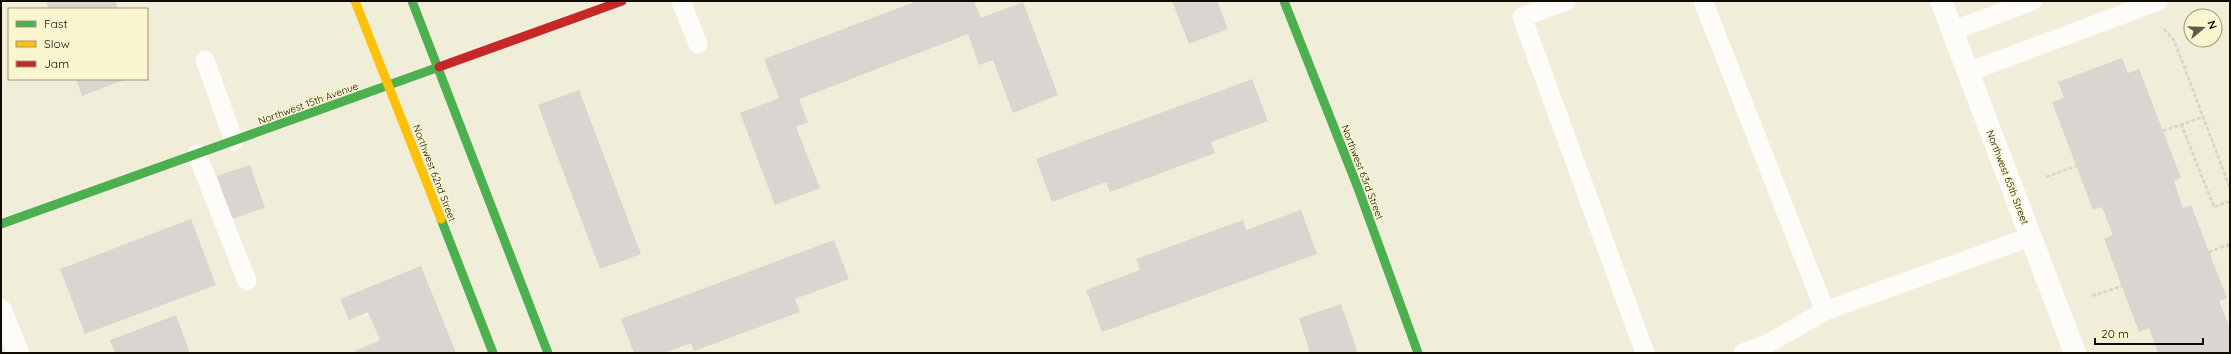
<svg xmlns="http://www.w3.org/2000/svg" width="2231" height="354" font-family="Quicksand,sans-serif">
  <rect width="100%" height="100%" fill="#f0edd9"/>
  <g fill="#dbd5d2">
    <path d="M46 1H115L118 9H49Z"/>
    <path d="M917 1H974L981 18 1023 2 1058 95 1013 113 993 60 979 65 968 34 799 99 808 122 796 127 820 188 775 205 740 113 779 98 764 59Z"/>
    <path d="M1172 1H1217L1228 29 1189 44Z"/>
    <path d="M2122 58 2128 73 2139 69 2181 178 2174 181 2183 208 2191 205 2227 298 2219 301 2230 328V353H2158L2149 328 2139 332 2104 239 2113 235 2102 207 2093 210 2052 102 2064 98 2058 82Z"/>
    <path d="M76 79H127L82 96Z"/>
    <path d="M1252 79 1268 121 1211 142 1215 153 1110 192 1106 182 1052 202 1036 159Z"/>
    <path d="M579 90 641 254 600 269 538 105Z"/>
    <path d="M250 165 265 208 231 219 217 176Z"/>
    <path d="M1301 210 1317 254 1102 332 1086 290 1140 270 1136 259 1243 220 1246 230Z"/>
    <path d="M191 219 216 285 85 334 60 269Z"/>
    <path d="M834 240 849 279 795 299 800 312 694 351 691 343 664 353H634L621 319Z"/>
    <path d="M421 266 456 353H356L355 351 380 340 368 312 349 320 340 299Z"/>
    <path d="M1341 304 1358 353H1310L1299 318Z"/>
    <path d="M176 315 190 353H115L110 340Z"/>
  </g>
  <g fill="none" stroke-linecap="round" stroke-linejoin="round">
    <g stroke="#d6d4cf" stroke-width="2.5" stroke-dasharray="4 2" stroke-linecap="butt">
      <path d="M2164 29 2174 40 2230 188"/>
      <path d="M2181 124 2214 207 2230 201"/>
      <path d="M2163 131 2203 117"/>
      <path d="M2046 177 2076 166"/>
      <path d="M2228 245 2230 250"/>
      <path d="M2209 252 2230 244"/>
      <path d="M2092 296 2122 286"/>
    </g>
    <g stroke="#fdfcf9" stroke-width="19">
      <path d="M681 1 698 44"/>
      <path d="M1566 1 1522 17 1645 353"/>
      <path d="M1703 1 1825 311 2030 237"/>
      <path d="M1952 31 2032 1"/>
      <path d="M205 60 234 141"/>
      <path d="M1968 72 2158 1"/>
      <path d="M197 154 247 281"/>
      <path d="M1743 353 1767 344 1825 311"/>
    </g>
    <g stroke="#fdfcf9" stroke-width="22">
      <path d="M1941 1 2075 353"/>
      <path d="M1 310 18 353"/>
    </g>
    <g stroke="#4caf50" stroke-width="9">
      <path d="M412 1 548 353"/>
      <path d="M1284 1 1358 188 1418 353"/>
      <path d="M441 219 493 353"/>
      <path d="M1 224 439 67"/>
    </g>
    <path stroke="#ffc107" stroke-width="9" d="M355 1 441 219"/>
    <path stroke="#c62828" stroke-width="9" d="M439 67 622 1"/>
  </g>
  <g text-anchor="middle" stroke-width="3" stroke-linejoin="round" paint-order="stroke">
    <g font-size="10" fill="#0e0c02" stroke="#faf4cf">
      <text transform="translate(308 103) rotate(-20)" y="4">Northwest 15th Avenue</text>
      <text transform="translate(1363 172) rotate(69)" y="4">Northwest 63rd Street</text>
      <text transform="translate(435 173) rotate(69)" y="4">Northwest 62nd Street</text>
      <text transform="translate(2008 177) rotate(69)" y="4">Northwest 65th Street</text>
    </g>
  </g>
  <rect width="2231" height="354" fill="none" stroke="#0e0c02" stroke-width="4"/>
  <rect x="8" y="8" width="140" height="72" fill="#faf4cf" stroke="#9c977d"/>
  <rect x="16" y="21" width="20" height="6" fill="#4caf50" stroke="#9c977d"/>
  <text x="44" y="28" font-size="12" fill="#0e0c02">Fast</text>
  <rect x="16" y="41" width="20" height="6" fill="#ffc107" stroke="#9c977d"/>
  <text x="44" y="48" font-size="12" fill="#0e0c02">Slow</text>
  <rect x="16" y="61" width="20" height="6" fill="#c62828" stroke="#9c977d"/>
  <text x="44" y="68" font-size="12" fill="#0e0c02">Jam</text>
  <g transform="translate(2203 28) rotate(71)"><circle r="19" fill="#faf4cf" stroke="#9c977d"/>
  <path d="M0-3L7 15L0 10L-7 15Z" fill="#5d5b4d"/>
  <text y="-6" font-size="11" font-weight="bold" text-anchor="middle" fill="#0e0c02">N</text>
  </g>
  <path d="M2095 338v6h108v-6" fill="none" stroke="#0e0c02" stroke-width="2"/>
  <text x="2101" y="338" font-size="12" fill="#0e0c02" stroke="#faf4cf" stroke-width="3" paint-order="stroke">20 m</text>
</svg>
